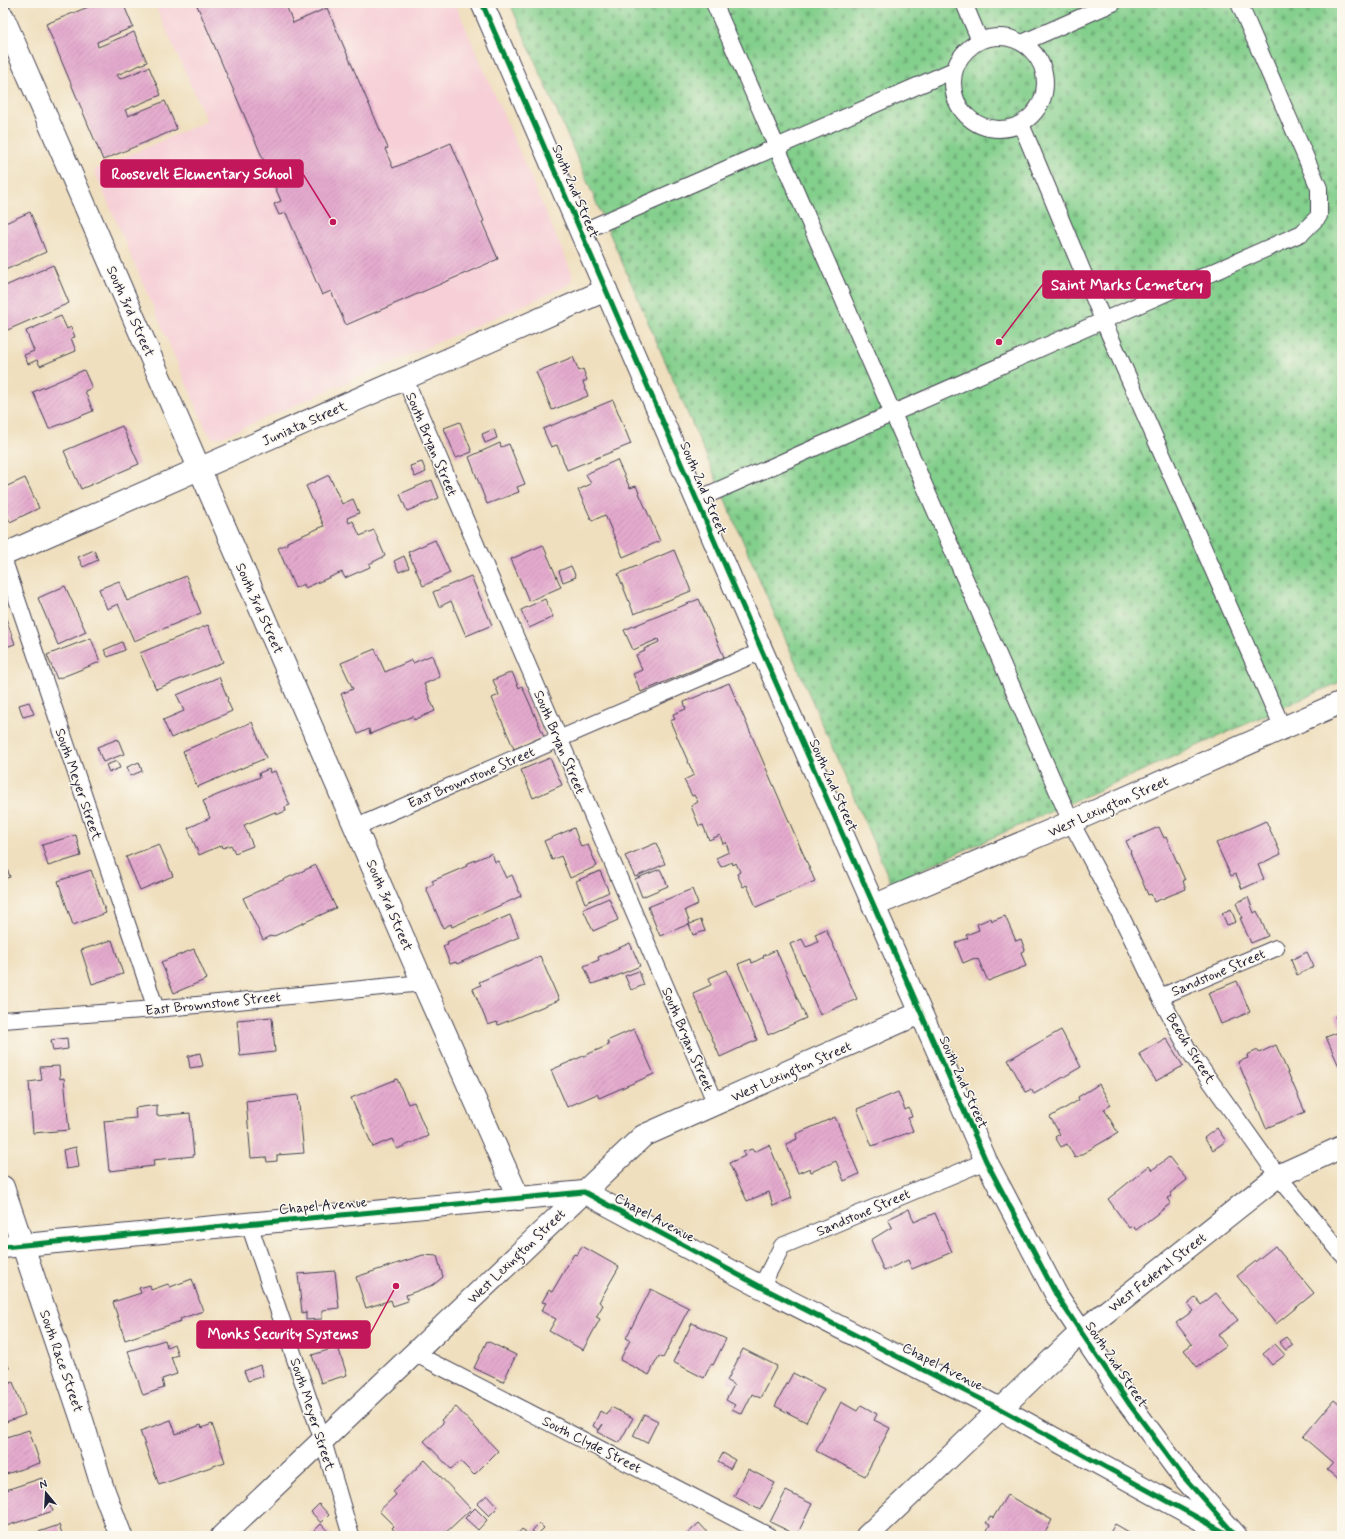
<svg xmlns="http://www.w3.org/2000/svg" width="1345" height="1539" font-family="Mynerve,sans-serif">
  <defs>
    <pattern id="cemetery-stones" width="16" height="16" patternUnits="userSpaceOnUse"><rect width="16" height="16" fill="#83cf8c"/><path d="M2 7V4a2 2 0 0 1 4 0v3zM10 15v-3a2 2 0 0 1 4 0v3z" fill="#71b17a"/></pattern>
    <pattern id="building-hatch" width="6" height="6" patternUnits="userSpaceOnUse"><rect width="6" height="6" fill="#e4aacd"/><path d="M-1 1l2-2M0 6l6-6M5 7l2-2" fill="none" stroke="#c392b1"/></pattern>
  </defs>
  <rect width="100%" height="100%" fill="#fbf7ec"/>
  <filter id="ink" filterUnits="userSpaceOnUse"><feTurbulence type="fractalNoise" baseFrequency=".025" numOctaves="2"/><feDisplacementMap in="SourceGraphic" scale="8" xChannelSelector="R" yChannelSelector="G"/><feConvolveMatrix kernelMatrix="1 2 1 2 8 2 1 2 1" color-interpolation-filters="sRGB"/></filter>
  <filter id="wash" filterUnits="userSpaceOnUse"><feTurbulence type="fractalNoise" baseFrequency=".012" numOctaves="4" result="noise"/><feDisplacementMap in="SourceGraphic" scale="16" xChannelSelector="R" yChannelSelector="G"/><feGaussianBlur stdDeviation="0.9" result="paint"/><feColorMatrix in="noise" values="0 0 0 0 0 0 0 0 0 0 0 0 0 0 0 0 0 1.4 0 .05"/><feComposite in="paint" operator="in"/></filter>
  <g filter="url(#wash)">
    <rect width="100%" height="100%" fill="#efdfbe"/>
    <path fill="#f6cfd7" d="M154 3H455L572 273V280L567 286 222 437 212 438 206 429 94 170 207 121Z"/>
    <path fill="url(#cemetery-stones)" stroke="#527864" d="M510 3H1342V681L891 883Z"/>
    <g id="blocks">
      <g fill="url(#building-hatch)">
        <path d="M98 3H123L133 27 97 42 98 47 134 32 147 62 117 75 120 79 149 67 161 95 125 110 128 116 165 101 177 129 103 160 46 24Z"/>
        <path d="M196 3H290L286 5 293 23 327 8 388 148 385 149 393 168 451 143 484 221 482 222 498 259 346 325 331 291 322 295 286 213 279 215 274 204 281 201Z"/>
        <path d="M30 212 46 252 3 271V224Z"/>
        <path d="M53 265 69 303 3 332V287Z"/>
        <path d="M61 316 67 329 71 327 75 337 71 338 76 351 40 366 37 360 28 364 24 355 34 351 26 331Z"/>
        <path d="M573 357 579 371 583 369 587 380 583 382 588 396 552 410 536 372Z"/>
        <path d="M84 370 92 388 85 391 93 411 49 429 33 392Z"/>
        <path d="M613 400 631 444 567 470 557 445 551 447 543 429Z"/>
        <path d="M460 422 472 452 456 458 444 428Z"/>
        <path d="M122 426 139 464 81 489 64 451Z"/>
        <path d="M494 429 497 438 485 443 482 434Z"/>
        <path d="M500 443 501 447 509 444 525 484 517 487 519 492 487 504 469 457Z"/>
        <path d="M617 460 630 488 636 486 660 541 623 557 605 515 592 521 578 490 591 484 586 474Z"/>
        <path d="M422 462 426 472 415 477 410 466Z"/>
        <path d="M329 475 342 504 353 499 359 513 347 518 349 523 353 521 360 536 374 530 385 556 369 564 370 567 345 578 342 572 305 588 304 584 295 588 278 548 287 544V542L324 526 306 486Z"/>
        <path d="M25 478 39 508 10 522 3 507V488Z"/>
        <path d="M432 480 439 498 407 511 400 494Z"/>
        <path d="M435 540 450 573 423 586 408 552Z"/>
        <path d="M543 545 561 587 529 601 511 559Z"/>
        <path d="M94 550 98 560 83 567 78 557Z"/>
        <path d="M674 550 691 591 634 614 618 574Z"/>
        <path d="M404 556 409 568 399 572 394 561Z"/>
        <path d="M571 566 576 577 563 582 559 571Z"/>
        <path d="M186 576 201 613 134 641 118 604 107 609 99 589 119 581 127 601Z"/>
        <path d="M471 576 492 625 466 636 451 601 439 607 433 592Z"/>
        <path d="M65 586 86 632 58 645 38 598Z"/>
        <path d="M545 599 553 617 529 628 521 610Z"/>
        <path d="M699 599 724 657 641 692 633 674 642 670 636 655 645 651 644 649 659 642 658 639 633 650 624 630Z"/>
        <path d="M3 613H4L15 644 3 648Z"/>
        <path d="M208 625 223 662 156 689 140 653Z"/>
        <path d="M91 638 100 662 57 679 47 655Z"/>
        <path d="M122 642 125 650 108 657 104 650Z"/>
        <path d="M375 649 385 672 412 660 413 663 432 655 440 677 424 684 435 711 414 720 413 716 370 734 369 729 358 734 341 694 353 689 341 663Z"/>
        <path d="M512 672 519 688 522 686 544 736 514 749 492 698 499 695 493 680Z"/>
        <path d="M219 677 228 699 227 700 232 711 171 738 163 720 184 711 177 695Z"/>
        <path d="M729 683 815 881 756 907 747 885 743 887 737 874 740 872 736 863 733 865 732 862 721 867 716 858 729 852 726 842 723 844 720 835 709 840 703 825 699 826 691 806 698 802 694 795 692 796 684 780 694 775 670 721 675 719 673 714 686 709 684 702Z"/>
        <path d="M29 702 34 714 23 717 19 705Z"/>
        <path d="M252 722 266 758 197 787 183 751Z"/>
        <path d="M118 739 124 754 103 762 97 747Z"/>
        <path d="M550 758 562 785 533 798 521 770Z"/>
        <path d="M117 761 120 768 109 772 106 765Z"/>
        <path d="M139 762 142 771 130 776 127 767Z"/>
        <path d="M269 769 270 773 275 771 282 788 290 805 285 807 286 811 276 815 275 812 244 825 253 846 235 853 231 845 223 848 222 845 199 855 188 828 210 818 203 801 260 777 259 773Z"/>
        <path d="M1266 821 1281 854 1258 865 1264 879 1242 889 1236 874 1231 876 1216 843Z"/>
        <path d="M1159 827 1164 838 1166 837 1185 880 1183 881 1186 889 1154 902 1151 894 1148 895 1130 852H1131L1126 841Z"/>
        <path d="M574 828 581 847 588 845 597 866 570 878 561 856 552 860 544 841Z"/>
        <path d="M76 835 81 856 48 866 42 845Z"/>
        <path d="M656 843 665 864 635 877 625 856Z"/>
        <path d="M159 844 173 876 140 890 126 857Z"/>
        <path d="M492 853 495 862 498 861 506 878 512 875 521 896 452 927 451 924 443 928 426 888 434 884 432 881 467 866 466 864Z"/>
        <path d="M3 857 10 877 3 879Z"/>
        <path d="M316 865 336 908 272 937 271 936 263 940 243 898Z"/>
        <path d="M660 869 668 886 642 897 635 879Z"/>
        <path d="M91 870 106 913 73 925 58 881Z"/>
        <path d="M600 871 609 892 585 903 576 881Z"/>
        <path d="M692 889 698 904 685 910 690 924 701 920 705 931 693 935 689 924 660 936 648 907Z"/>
        <path d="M1248 897 1254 913 1257 911 1268 936 1251 943 1240 918H1242L1236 903Z"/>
        <path d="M609 898 618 920 593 931 583 909Z"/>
        <path d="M1231 909 1236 922 1227 925 1222 913Z"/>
        <path d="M510 915 519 937 457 964 456 962 450 964 443 946 448 944 447 942Z"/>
        <path d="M1005 916 1016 941 1021 939 1025 950 1021 952 1026 966 988 981 978 959 976 960 975 958 963 963 955 943 968 938 966 935 979 930 977 924 991 918 992 921Z"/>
        <path d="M826 929 857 999 820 1015 790 944 802 939 806 947 812 945 818 942 815 934Z"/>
        <path d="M112 940 123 974 92 984 81 950Z"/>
        <path d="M630 943 640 966 607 980V979L592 984 584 966 599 960 598 957Z"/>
        <path d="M194 949 207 979 174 993 161 962Z"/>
        <path d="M776 950 806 1018 768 1035 738 964 751 959 752 963 764 957 763 956Z"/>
        <path d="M1307 952 1314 967 1297 975 1291 960Z"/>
        <path d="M540 956 559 1000 498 1025 497 1022 488 1025 473 989 481 985 479 982Z"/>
        <path d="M727 970 757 1040 720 1057 693 993 711 985 709 978Z"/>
        <path d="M639 971 644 985 631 990 625 976Z"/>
        <path d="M1237 981 1250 1012 1221 1024 1208 993Z"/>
        <path d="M1342 1013V1073L1326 1037 1342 1031 1335 1016Z"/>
        <path d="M272 1017 275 1052 240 1056 237 1020Z"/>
        <path d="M634 1029 654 1074 599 1098 597 1094 567 1107 551 1070 609 1045 607 1041Z"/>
        <path d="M1061 1030 1081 1067 1034 1094 1031 1089 1026 1092 1008 1060Z"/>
        <path d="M67 1038 68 1049 53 1051 51 1040Z"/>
        <path d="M1166 1038 1183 1066 1156 1081 1139 1054Z"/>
        <path d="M1276 1045 1305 1112 1266 1128 1238 1062 1248 1058 1247 1055 1258 1050 1259 1053Z"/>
        <path d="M200 1053 203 1066 190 1068 188 1056Z"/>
        <path d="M59 1066 60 1079 64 1078 69 1130 33 1133 29 1082 42 1080 40 1067Z"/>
        <path d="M397 1079 408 1104 414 1102 428 1136 397 1149 392 1139 373 1147 351 1098Z"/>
        <path d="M1099 1084 1111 1105 1104 1109 1118 1133 1075 1158 1067 1144 1061 1147 1055 1137 1060 1134 1050 1117 1079 1100 1078 1097Z"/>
        <path d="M898 1092 905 1110 909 1108 912 1117 908 1118 913 1131 872 1146 857 1109Z"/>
        <path d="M298 1095 304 1153 277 1155V1161L267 1162 266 1157 251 1158 246 1101Z"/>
        <path d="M157 1105V1116L190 1113 194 1156 153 1160 154 1166 109 1171 104 1121 136 1118 135 1108Z"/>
        <path d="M835 1117 859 1174 844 1181 836 1161 811 1172 810 1168 798 1173 786 1144 797 1139 796 1134Z"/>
        <path d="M1217 1128 1226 1141 1213 1150 1204 1138Z"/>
        <path d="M769 1145 792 1198 773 1206 769 1192 747 1201 729 1163 745 1156 743 1152 752 1149 754 1152Z"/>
        <path d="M76 1147 79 1167 66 1169 63 1150Z"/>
        <path d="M1169 1157 1187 1180 1170 1193 1172 1196 1168 1198 1171 1203 1136 1230 1132 1226 1129 1228 1108 1199 1149 1166 1152 1170Z"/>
        <path d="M909 1209 914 1222 935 1213 952 1252 912 1269 908 1260 884 1271 871 1240 892 1227 888 1219Z"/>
        <path d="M582 1246 619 1267 599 1302 603 1305 596 1317 600 1319 583 1350 549 1331 556 1319 541 1311 546 1303 542 1302 549 1290 552 1292 574 1254 576 1255Z"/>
        <path d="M1275 1246 1314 1293 1276 1324 1237 1276Z"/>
        <path d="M423 1255 437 1256 443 1277 433 1285 406 1295 408 1301 393 1306 391 1300 366 1308 356 1277Z"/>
        <path d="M335 1271 339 1308 322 1310V1319L306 1320V1312L302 1313 298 1274Z"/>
        <path d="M192 1279 203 1311 180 1319 181 1321 125 1340 113 1302 141 1293 139 1288 150 1285 151 1290 168 1284 170 1287Z"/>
        <path d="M651 1289 689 1308 663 1358 659 1356 649 1375 620 1360 630 1340 626 1338Z"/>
        <path d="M1216 1293 1238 1320 1218 1335 1226 1346 1197 1367 1184 1350 1192 1344 1176 1323 1193 1311 1188 1304 1196 1297 1201 1305Z"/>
        <path d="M692 1323 726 1339 713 1365 711 1364 704 1378 673 1362Z"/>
        <path d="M270 1327 275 1343 256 1349 250 1333Z"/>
        <path d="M1286 1337 1293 1345 1286 1350 1279 1342Z"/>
        <path d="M165 1340 167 1347 174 1344 178 1355 171 1357 177 1374 162 1379 164 1388 143 1395 128 1351Z"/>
        <path d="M487 1341 516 1355 503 1382 474 1368Z"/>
        <path d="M1275 1344 1285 1355 1272 1365 1263 1354Z"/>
        <path d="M338 1347 347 1375 321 1383 312 1355Z"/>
        <path d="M743 1349 777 1366 760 1398 752 1394 742 1414 732 1409 735 1405 726 1400 734 1385 727 1381Z"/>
        <path d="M3 1350 9 1368 3 1370Z"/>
        <path d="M260 1365 263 1376 248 1381 244 1371Z"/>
        <path d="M793 1373 824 1389 806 1422 775 1406Z"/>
        <path d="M13 1382 25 1415 3 1423V1386Z"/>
        <path d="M1334 1400 1342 1407V1482L1327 1470 1333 1463 1303 1437Z"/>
        <path d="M841 1402 857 1411 861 1405 877 1414 874 1420 890 1428 865 1476 816 1451Z"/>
        <path d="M456 1407 498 1451 474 1475 460 1461 451 1469 424 1441 443 1423 441 1420Z"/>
        <path d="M611 1407 633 1418 619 1443 598 1432 603 1424 599 1430 593 1426 600 1411 607 1415Z"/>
        <path d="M644 1414 658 1421 647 1443 633 1436Z"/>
        <path d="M171 1420 176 1434 201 1425 202 1428 212 1424 225 1462 159 1485 140 1431Z"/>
        <path d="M29 1430 40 1463 3 1475V1438Z"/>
        <path d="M723 1453 735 1460 730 1469 718 1462Z"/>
        <path d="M425 1460 471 1509 442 1536H403L400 1532 397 1534 392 1528 394 1526 379 1511 396 1495 393 1491Z"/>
        <path d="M748 1469 775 1483 760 1510 734 1496Z"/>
        <path d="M42 1478 53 1511 3 1527V1491Z"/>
        <path d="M786 1491 812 1504 797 1535 770 1522Z"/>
        <path d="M487 1495 498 1507 489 1516 477 1504Z"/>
        <path d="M1007 1495 1052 1520 1043 1536H984L990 1525 986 1523 990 1517 993 1518Z"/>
        <path d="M319 1504 329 1515 321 1523 311 1512Z"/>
        <path d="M475 1508 487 1520 478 1530 465 1518Z"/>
        <path d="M539 1523 544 1528 537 1535 532 1531Z"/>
        <path d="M699 1523 711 1536H685Z"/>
        <path d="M321 1524 332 1536H309Z"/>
        <path d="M1115 1524 1136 1536H1108Z"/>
        <path d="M59 1525 63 1536H27Z"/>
        <path d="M522 1529 530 1536H516Z"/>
      </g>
    </g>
  </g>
  <g filter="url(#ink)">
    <use href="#blocks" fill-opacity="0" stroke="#413e4f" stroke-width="1"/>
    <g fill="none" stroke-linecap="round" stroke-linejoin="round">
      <g stroke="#413e4f" stroke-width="18">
        <g id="service">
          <path d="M714 3 1071 822 1120 914 1160 997 1189 1051 1278 1176 1342 1254"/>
          <path d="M964 3 980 41"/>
          <circle cx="999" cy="83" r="46"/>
          <path d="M1022 43 1113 3"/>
          <path d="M1021 124 1103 320 1283 729"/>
          <path d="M581 232 954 70"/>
          <path d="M405 379 716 1104"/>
          <path d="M696 500 1302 233 1319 216V188L1239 3"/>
          <path d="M3 558 156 1009"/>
          <path d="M356 827 762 651"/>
          <path d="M1160 997 1276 948"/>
          <path d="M3 1020 156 1009 423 983"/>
          <path d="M249 1224 323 1441 351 1536"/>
          <path d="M761 1287 782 1246 986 1161"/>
          <path d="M414 1353 769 1536"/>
        </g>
      </g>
      <g stroke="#413e4f" stroke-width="24">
        <g id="minor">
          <path d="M3 17 423 983 519 1199"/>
          <path d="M3 555 606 290"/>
          <path d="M873 906 1071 822 1342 702"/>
          <path d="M3 1187 82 1420 102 1486 121 1536"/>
          <path d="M3 1247 584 1192 761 1287 1000 1409 1231 1536"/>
          <path d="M222 1536 643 1136 920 1013"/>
          <path d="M867 1536 1081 1332 1278 1176 1342 1147"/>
        </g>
      </g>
      <g stroke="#413e4f" stroke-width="24">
        <path id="tertiary" d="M482 3 762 651 986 1161 1057 1296 1081 1332 1130 1405 1182 1475 1236 1536"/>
      </g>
      <use href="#service" stroke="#fff" stroke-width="16"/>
      <use href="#minor" stroke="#fff" stroke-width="22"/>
      <use href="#tertiary" stroke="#fff" stroke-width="22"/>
      <g stroke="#fbf7ec" stroke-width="8">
        <g id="cycleway">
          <path d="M482 3 762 651 986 1161 1057 1296 1081 1332 1130 1405 1182 1475 1236 1536"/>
          <path d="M3 1247 584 1192 761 1287 1000 1409 1231 1536"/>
        </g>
      </g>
      <use href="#cycleway" stroke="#00873e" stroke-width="5"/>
    </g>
  </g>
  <g text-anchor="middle" stroke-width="3" stroke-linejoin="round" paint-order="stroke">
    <g font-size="14" fill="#22223b" stroke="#fbf7ec">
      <text transform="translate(576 191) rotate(67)" y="5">South 2nd Street</text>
      <text transform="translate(131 311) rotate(66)" y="5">South 3rd Street</text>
      <text transform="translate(304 423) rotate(-24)" y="5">Juniata Street</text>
      <text transform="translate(432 444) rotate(67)" y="5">South Bryan Street</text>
      <text transform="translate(704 488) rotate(67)" y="5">South 2nd Street</text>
      <text transform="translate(260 608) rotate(66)" y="5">South 3rd Street</text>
      <text transform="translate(560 742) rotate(67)" y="5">South Bryan Street</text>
      <text transform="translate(471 777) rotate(-23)" y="5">East Brownstone Street</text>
      <text transform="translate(79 784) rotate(71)" y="5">South Meyer Street</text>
      <text transform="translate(834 785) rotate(66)" y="5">South 2nd Street</text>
      <text transform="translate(1108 806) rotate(-24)" y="5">West Lexington Street</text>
      <text transform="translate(390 905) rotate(67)" y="5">South 3rd Street</text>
      <text transform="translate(1218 972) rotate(-23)" y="5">Sandstone Street</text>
      <text transform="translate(213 1003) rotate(-6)" y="5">East Brownstone Street</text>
      <text transform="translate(688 1039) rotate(67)" y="5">South Bryan Street</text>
      <text transform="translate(1191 1048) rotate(58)" y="5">Beech Street</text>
      <text transform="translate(791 1071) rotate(-24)" y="5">West Lexington Street</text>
      <text transform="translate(964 1082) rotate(66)" y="5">South 2nd Street</text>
      <text transform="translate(323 1205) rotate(-5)" y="5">Chapel Avenue</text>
      <text transform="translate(863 1212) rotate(-23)" y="5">Sandstone Street</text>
      <text transform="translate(655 1217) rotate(28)" y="5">Chapel Avenue</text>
      <text transform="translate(516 1256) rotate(-44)" y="5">West Lexington Street</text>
      <text transform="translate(1157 1272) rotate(-38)" y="5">West Federal Street</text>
      <text transform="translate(62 1361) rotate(71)" y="5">South Race Street</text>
      <text transform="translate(1117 1364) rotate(56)" y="5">South 2nd Street</text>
      <text transform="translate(943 1366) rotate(27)" y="5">Chapel Avenue</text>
      <text transform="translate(313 1414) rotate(72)" y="5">South Meyer Street</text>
      <text transform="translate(592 1444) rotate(27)" y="5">South Clyde Street</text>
    </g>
  </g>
  <path fill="none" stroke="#c2185b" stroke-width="1.5" d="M333 222L303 174M999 342L1043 284M396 1286L370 1334"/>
  <g fill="#c2185b" stroke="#fbf7ec" stroke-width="1.5">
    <circle cx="333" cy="222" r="4"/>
    <circle cx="999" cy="342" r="4"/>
    <circle cx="396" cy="1286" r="4"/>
  </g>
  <g fill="#c2185b" stroke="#c2185b" stroke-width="1.5">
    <rect x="101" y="160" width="202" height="27" rx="4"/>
    <rect x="1043" y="271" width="167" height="27" rx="4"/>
    <rect x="197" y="1321" width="173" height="27" rx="4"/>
  </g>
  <g font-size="15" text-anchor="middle" font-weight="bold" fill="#fff">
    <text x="202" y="179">Roosevelt Elementary School</text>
    <text x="1127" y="290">Saint Marks Cemetery</text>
    <text x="283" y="1339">Monks Security Systems</text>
  </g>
  <rect width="1345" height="1539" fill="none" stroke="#fbf7ec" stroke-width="16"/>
  <g transform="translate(46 1493) rotate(342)" stroke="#fbf7ec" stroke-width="3" paint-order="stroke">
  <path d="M0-3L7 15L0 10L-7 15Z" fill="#22223b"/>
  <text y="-6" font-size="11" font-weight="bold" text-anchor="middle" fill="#22223b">N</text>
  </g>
</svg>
